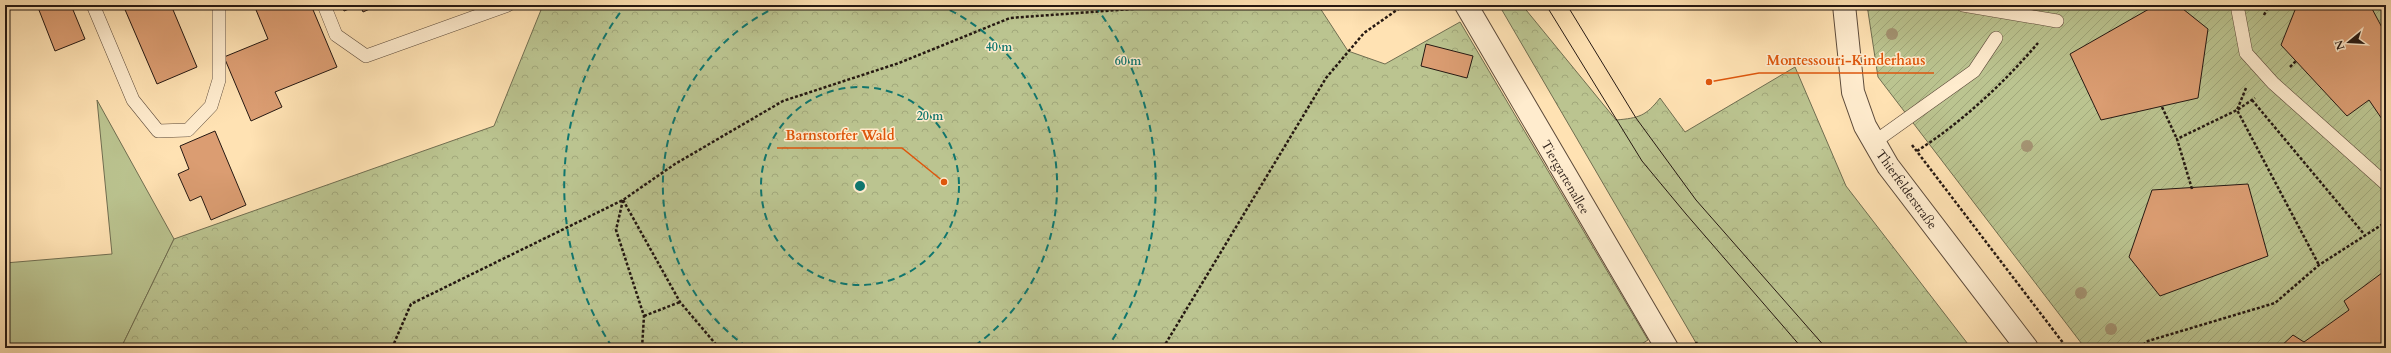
<svg xmlns="http://www.w3.org/2000/svg" width="2391" height="353" font-family="Cardo,serif">
  <defs>
    <pattern id="forest-crowns" width="20" height="18" patternUnits="userSpaceOnUse"><rect width="20" height="18" fill="#bbc490"/><path d="M2 6a3 3 0 1 1 6 0M12 15a3 3 0 1 1 6 0" fill="none" stroke="#a1a87b"/></pattern>
    <pattern id="garden-furrows" width="10" height="10" patternUnits="userSpaceOnUse"><rect width="10" height="10" fill="#bbc490"/><path d="M-1 1l2-2M0 10L10 0M9 11l2-2" fill="none" stroke="#a1a87b"/></pattern>
  </defs>
  <rect width="100%" height="100%" fill="#ffe2b3"/>
  <filter id="stains"><feTurbulence type="fractalNoise" baseFrequency=".005" numOctaves="4"/><feColorMatrix values="0 0 0 0 .2 0 0 0 0 .09 0 0 0 0 .02 0 0 0 .5 -.17"/></filter>
  <radialGradient id="worn" r=".72"><stop offset=".6" stop-color="#630" stop-opacity="0"/><stop offset="1" stop-color="#630" stop-opacity=".3"/></radialGradient>
  <path fill="#bbc490" stroke="#706e51" d="M97 100 174 239 121 348H5V263L112 254Z"/>
  <g fill="url(#forest-crowns)" stroke="#706e51">
    <path d="M543 5H1318L1348 51 1385 64 1460 22 1648 340 1635 348H121L174 239 494 126Z"/>
    <path d="M1499 5H1522L1616 120C1639 118 1646 116 1660 98L1685 132 1795 67 1846 186 1971 348H1699Z"/>
  </g>
  <path fill="url(#garden-furrows)" stroke="#706e51" d="M1867 5H2386V348H2085L1878 77Z"/>
  <g fill="#db9d72" stroke="#251812">
    <path d="M37 5H71L85 39 55 51Z"/>
    <path d="M123 5H171L197 67 157 84Z"/>
    <path d="M254 5H311L337 67 275 92 282 107 251 121 224 57 268 39Z"/>
    <path d="M342 5H359L344 11Z"/>
    <path d="M360 5H370L372 8 363 12Z"/>
    <path d="M2156 5H2178L2208 29 2198 98 2101 120 2070 54Z"/>
    <path d="M2297 5H2370L2386 35V125L2369 100 2347 116 2281 45Z"/>
    <path d="M1426 44 1473 56 1467 78 1421 66Z"/>
    <path d="M215 131 246 205 211 220 201 196 190 201 178 174 189 169 180 146Z"/>
    <path d="M2248 184 2268 256 2160 296 2129 257 2152 190Z"/>
    <path d="M2386 270V347L2377 348 2375 345 2371 348H2279L2293 335 2304 342 2349 310 2344 301Z"/>
  </g>
  <g fill="none" stroke-linecap="round" stroke-linejoin="round">
    <g stroke="#5c4a3a" stroke-width="14">
      <g id="service">
        <path d="M93 5 133 100 158 131 188 130 211 106 219 80V5"/>
        <path d="M324 5 336 35 366 56 508 5"/>
        <path d="M1963 5 2057 21"/>
        <path d="M2237 5 2246 53 2273 83 2386 184"/>
        <path d="M1873 143 1974 71 1996 38"/>
      </g>
    </g>
    <g stroke="#5c4a3a" stroke-width="24">
      <g id="minor">
        <path d="M1466 5 1667 348"/>
        <path d="M1844 5 1853 92 1865 126 1888 166 2027 348"/>
      </g>
    </g>
    <g stroke="#251812" stroke-width="2.5" stroke-dasharray="3 2" stroke-linecap="butt">
      <path d="M2264 15 2269 5"/>
      <path d="M2290 67 2297 60"/>
      <path d="M2246 88 2237 110 2319 265"/>
      <path d="M2252 100 2364 234"/>
      <path d="M2162 107 2177 139"/>
      <path d="M1912 145 2067 348"/>
      <path d="M1917 151C1962 122 2003 84 2038 43"/>
      <path d="M2192 189 2177 139 2237 110 2255 98"/>
      <path d="M623 200 680 302 719 348"/>
      <path d="M623 200 616 230 644 316 642 348"/>
      <path d="M644 316 680 302"/>
      <path d="M1696 342 1699 348"/>
      <path d="M392 348 411 304 623 200 675 164 783 101 899 63 1010 18 1186 5"/>
      <path d="M1163 348 1326 78 1364 33 1404 5"/>
      <path d="M2139 348 2148 341 2275 303 2319 265 2386 222"/>
    </g>
    <use href="#service" stroke="#ffecce" stroke-width="13"/>
    <use href="#minor" stroke="#ffecce" stroke-width="22"/>
    <g stroke="#251812" stroke-width="1">
      <path d="M1546 5 1642 161 1686 214 1802 348"/>
      <path d="M1567 5 1636 118 1696 200 1826 348"/>
    </g>
  </g>
  <g fill="#a49473">
    <circle cx="1892" cy="34" r="6"/>
    <circle cx="2027" cy="146" r="6"/>
    <circle cx="2081" cy="293" r="6"/>
    <circle cx="2111" cy="329" r="6"/>
  </g>
  <g fill="none" stroke="#0f766e" stroke-width="2" stroke-dasharray="7 5">
    <circle cx="860" cy="186" r="99"/>
    <path d="M747 347A197 197 0 0 1 781 5M939 5A197 197 0 0 1 973 347"/>
    <path d="M612 347A296 296 0 0 1 625 6M1095 6A296 296 0 0 1 1108 347"/>
  </g>
  <g text-anchor="middle" stroke-width="3" stroke-linejoin="round" paint-order="stroke">
    <g font-size="13" fill="#251812" stroke="#ffecce">
      <text transform="translate(1566 177) rotate(60)" y="5">Tiergartenallee</text>
      <text transform="translate(1907 189) rotate(54)" y="5">Thierfelderstraße</text>
    </g>
  </g>
  <circle cx="860" cy="186" r="6" fill="#0f766e" stroke="#ffecce" stroke-width="2"/>
  <g font-size="12" text-anchor="middle" font-weight="bold" fill="#0f766e" stroke="#ffecce" stroke-width="3" stroke-linejoin="round" paint-order="stroke">
    <text x="999" y="51">40 m</text>
    <text x="1128" y="65">60 m</text>
    <text x="930" y="120">20 m</text>
  </g>
  <path fill="none" stroke="#de560c" stroke-width="1.5" d="M1709 82L1759 73H1934M944 182L902 148H777"/>
  <g fill="#de560c" stroke="#ffecce" stroke-width="1.5">
    <circle cx="1709" cy="82" r="4"/>
    <circle cx="944" cy="182" r="4"/>
  </g>
  <g font-size="14" text-anchor="middle" font-weight="bold" fill="#de560c" stroke="#ffecce" stroke-width="3" stroke-linejoin="round" paint-order="stroke">
    <text x="1846" y="65">Montessouri-Kinderhaus</text>
    <text x="840" y="140">Barnstorfer Wald</text>
  </g>
  <rect width="2391" height="353" fill="none" stroke="#ffe2b3" stroke-width="20"/>
  <rect x="6" y="6" width="2379" height="341" fill="none" stroke="#251812" stroke-width="2"/>
  <rect x="10" y="10" width="2371" height="333" fill="none" stroke="#251812"/>
  <g transform="translate(2349 42) rotate(252)" stroke="#ffecce" stroke-width="3" paint-order="stroke">
  <path d="M0-3L7 15L0 10L-7 15Z" fill="#251812"/>
  <text y="-6" font-size="11" font-weight="bold" text-anchor="middle" fill="#251812">N</text>
  </g>
  <rect width="100%" height="100%" filter="url(#stains)"/>
  <rect width="100%" height="100%" fill="url(#worn)"/>
</svg>
